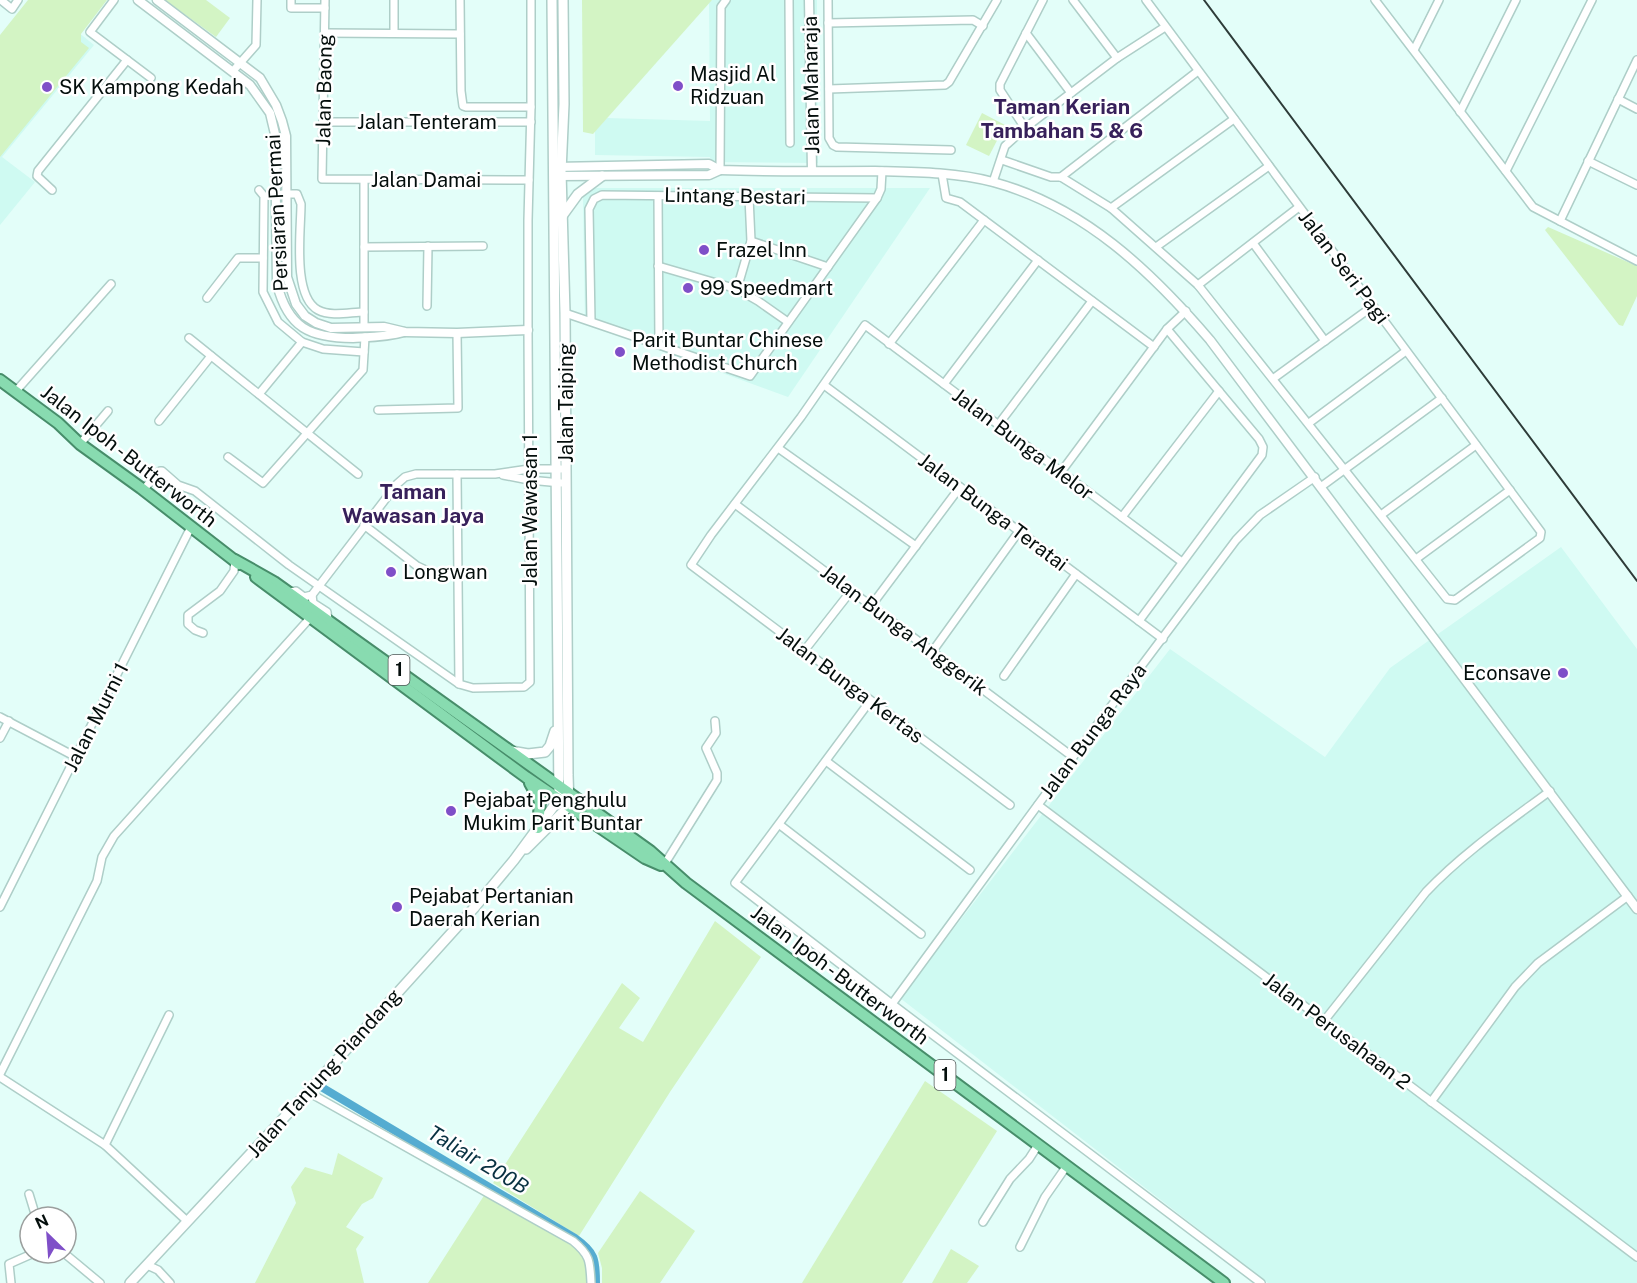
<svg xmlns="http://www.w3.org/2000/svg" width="1637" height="1283" font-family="'Public Sans',sans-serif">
  <rect width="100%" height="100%" fill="#e3fef9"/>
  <g fill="#cffaf2">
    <path d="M712 0H817L818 163 711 162 710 157 595 155V131L607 118 710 121 709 2Z"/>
    <path d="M78 32 94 45 2 157 35 182 0 225V130Z"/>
    <path d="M595 188H930L788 397 585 323 583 197Z"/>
    <path d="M1561 547 1637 649V1283H1268L900 998 1170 649 1325 757 1390 668Z"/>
  </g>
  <g fill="#d3f4c4">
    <path d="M28 0H107L81 34V42L89 48 0 157V35Z"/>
    <path d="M165 0H206L230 18 216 37Z"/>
    <path d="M582 0H712L593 134 583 132Z"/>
    <path d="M982 113 1005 125 989 156 966 145Z"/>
    <path d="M1548 227 1637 266V296L1623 326 1619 325 1545 230Z"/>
    <path d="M715 921 761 957 670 1092 579 1236 493 1183 622 983 640 998 619 1028 643 1042Z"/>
    <path d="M925 1081 997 1131 902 1283H802Z"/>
    <path d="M338 1153 383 1178 373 1198 362 1204 346 1227 364 1237 356 1249 364 1283H255L296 1203 291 1187 305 1167 332 1175Z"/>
    <path d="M640 1191 695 1231 660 1283H602V1268L598 1253Z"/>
    <path d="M485 1194 572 1245C586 1259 587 1263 588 1283H428Z"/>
    <path d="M951 1249 979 1266 967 1283H932Z"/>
  </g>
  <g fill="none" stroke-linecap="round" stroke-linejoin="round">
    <path stroke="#55acd1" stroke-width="8" d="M318 1085 575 1238C595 1252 596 1259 596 1283"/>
    <g stroke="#aecec8" stroke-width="10">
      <g id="minor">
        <path d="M1 0 12 9 18 0"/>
        <path d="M114 0 90 32 151 78"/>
        <path d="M291 0V8H325"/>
        <path d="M325 0 322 179 529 180"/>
        <path d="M394 0V33"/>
        <path d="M460 0 461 91 463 106 466 107H531"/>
        <path d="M789 0 790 143"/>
        <path d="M828 0 829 138 833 145 837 147 951 150"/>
        <path d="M1073 0 1117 58"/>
        <path d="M1375 0 1533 207 1637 261"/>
        <path d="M828 23 973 20 983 26"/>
        <path d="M325 33 460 34"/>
        <path d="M1026 33 1071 93"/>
        <path d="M1414 50 1439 0"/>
        <path d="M233 71 256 45 257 0"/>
        <path d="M829 89 945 85 949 82 997 0"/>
        <path d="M1618 99 1637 109"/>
        <path d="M1460 112 1516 0"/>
        <path d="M323 122H531"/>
        <path d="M1025 128 1000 90V84L1043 0"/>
        <path d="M1002 160 1051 177H1061L1111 208 1198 285 1447 599 1455 600 1540 538 1541 532 1146 0"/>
        <path d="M1588 161 1637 185"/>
        <path d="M720 170 721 7 726 0"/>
        <path d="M1506 171 1592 0"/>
        <path d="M942 174 946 198 960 202 1154 347"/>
        <path d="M1061 177 1198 71"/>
        <path d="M364 180V327"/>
        <path d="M993 182 1005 146 1025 128 1117 58 1165 27"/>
        <path d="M52 190 37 176 38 171 127 60"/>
        <path d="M259 190 264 196 263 292 278 322 302 342 323 349 364 352"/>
        <path d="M282 194H297L301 204C301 230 292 296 318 310 331 317 351 312 364 312"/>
        <path d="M658 196 659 345"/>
        <path d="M1111 208 1234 119"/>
        <path d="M1560 221 1637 60"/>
        <path d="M751 241 828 267"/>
        <path d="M1253 243 1325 341"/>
        <path d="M364 247 483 246"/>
        <path d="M1156 247 1269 166"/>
        <path d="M658 266 737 289 758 301 788 322"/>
        <path d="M1198 285 1299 207"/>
        <path d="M737 289 751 241 749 197"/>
        <path d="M207 298 238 258H263"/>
        <path d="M427 306 428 246"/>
        <path d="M565 313 750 376 877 198 881 189 882 171"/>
        <path d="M591 321 589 209 594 199 602 195 877 198"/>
        <path d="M189 338 358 474"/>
        <path d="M889 344 984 220"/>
        <path d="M1274 378 1373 306"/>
        <path d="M944 384 1038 260"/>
        <path d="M824 385 1163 639"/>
        <path d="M16 391 111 284"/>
        <path d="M259 394 302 342"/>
        <path d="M378 410 458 408 457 333"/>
        <path d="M159 421 211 356"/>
        <path d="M1309 423 1406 351"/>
        <path d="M998 425 1092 301"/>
        <path d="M80 444 108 411"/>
        <path d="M778 448 916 546"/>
        <path d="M228 457 263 483 363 370 365 337"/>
        <path d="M1061 472 1167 329 1186 311"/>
        <path d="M457 474 459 684"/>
        <path d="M503 475 529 480 561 483"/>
        <path d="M1322 486 1442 398"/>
        <path d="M143 490 160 471H162L178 485 195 491 289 565 459 684 473 688 524 687 530 682 528 330V220L531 107V0"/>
        <path d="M735 504 1073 757"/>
        <path d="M1381 515 1476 445"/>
        <path d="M1122 517 1219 391"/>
        <path d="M364 525 417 566 432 573H458"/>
        <path d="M1416 559 1510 490"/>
        <path d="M288 592 296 591 304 597 312 595 397 484 405 477 416 474H495L529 469H561"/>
        <path d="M312 595 313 603 327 612 328 620"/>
        <path d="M871 606 960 487"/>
        <path d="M1139 621 1262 455 1263 447 1259 439 1167 329"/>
        <path d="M203 633 195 630 188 624V615L220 591 234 571 235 560"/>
        <path d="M804 651 851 591"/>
        <path d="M932 652 1017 534"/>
        <path d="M1004 676 1076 574"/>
        <path d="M870 701 735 883 892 1004 1261 1283"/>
        <path d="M0 717 76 757"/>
        <path d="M0 738 9 721"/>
        <path d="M826 761 970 870"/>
        <path d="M1010 805 691 565 711 535 801 417 865 325 1182 562"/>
        <path d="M1038 805 1637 1257"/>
        <path d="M780 825 921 934"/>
        <path d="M664 865 717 780V773L706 748 716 733 715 721"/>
        <path d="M0 907 191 527"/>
        <path d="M892 1004 1073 757 1236 540 1260 515 1315 477"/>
        <path d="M1324 1021 1426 892C1463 853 1507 823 1550 791"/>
        <path d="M0 1074 97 881 102 857 114 836 310 618"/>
        <path d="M0 1077 105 1145 187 1221"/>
        <path d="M308 1092 573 1241C590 1255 590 1261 591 1283"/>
        <path d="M1431 1102 1515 987 1538 963 1628 896"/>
        <path d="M105 1145 169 1015"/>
        <path d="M29 1194 36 1217"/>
        <path d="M983 1222 1010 1179 1029 1159 1038 1145"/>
        <path d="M1020 1247 1045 1197 1066 1167"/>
        <path d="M64 1253 100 1283"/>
        <path d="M147 1265 158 1270 170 1283"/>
        <path d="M11 1283 9 1264 34 1253"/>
      </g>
    </g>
    <g stroke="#aecec8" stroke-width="11">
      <g id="tertiary">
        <path d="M138 0 250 85 270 113 275 134 277 284C288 328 310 338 353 338 371 337 387 337 404 332"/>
        <path d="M157 0 260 78 276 105 282 121 286 136 287 277 296 304 305 316 316 323 331 328 384 327 405 332 457 333 528 330"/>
        <path d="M809 0 812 170"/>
        <path d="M555 167 709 164 720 170C772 172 823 171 875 171 914 172 955 172 993 182 1083 206 1151 271 1210 340L1637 909"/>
        <path d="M557 176 709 175 720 170"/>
      </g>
    </g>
    <g stroke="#aecec8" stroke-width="12">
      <g id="secondary">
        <path d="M562 216 578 194 602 176"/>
        <path d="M511 751 528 754 545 752 550 746 555 731"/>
        <path d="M526 849 569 806 568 775 565 313 561 172 564 104 563 0"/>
        <path d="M130 1283 308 1092 474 908 514 860 559 799 552 0"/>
      </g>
    </g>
    <g stroke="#478d6a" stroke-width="14">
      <g id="trunk">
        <path d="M0 380 58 423 80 444 141 488 239 564"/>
        <path d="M235 560 274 582 650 851 686 883 1224 1283"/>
        <path d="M256 577 526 777 645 858 661 865"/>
        <path d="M530 783 540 801 538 828"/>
      </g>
    </g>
    <use href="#minor" stroke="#fff" stroke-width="7"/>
    <use href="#tertiary" stroke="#fff" stroke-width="8"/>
    <use href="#secondary" stroke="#fff" stroke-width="9"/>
    <use href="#trunk" stroke="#88dbb0" stroke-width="10"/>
    <path stroke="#2e3c39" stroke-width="2" d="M1204 0 1637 581"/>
  </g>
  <g fill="#7f4fc8" stroke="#fff" stroke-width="2">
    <circle cx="678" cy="86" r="6"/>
    <circle cx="47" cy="87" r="6"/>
    <circle cx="704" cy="250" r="6"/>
    <circle cx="688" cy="288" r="6"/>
    <circle cx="620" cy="352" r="6"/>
    <circle cx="391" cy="572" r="6"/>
    <circle cx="1563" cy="673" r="6"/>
    <circle cx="451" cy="811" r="6"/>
    <circle cx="397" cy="907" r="6"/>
  </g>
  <g text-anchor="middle" stroke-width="5" stroke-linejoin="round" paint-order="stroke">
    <g fill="#fff" stroke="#4f5655" stroke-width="1.5">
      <rect x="388.5" y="655" width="21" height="30" rx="4.5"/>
      <rect x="934.5" y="1060" width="21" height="30" rx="4.5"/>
    </g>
    <g font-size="18" font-weight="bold" fill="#040e0c">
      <text x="399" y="676">1</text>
      <text x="945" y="1081">1</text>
    </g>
    <g font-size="20" fill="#040e0c" stroke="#fff" text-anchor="start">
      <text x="690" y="81">Masjid Al<tspan x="690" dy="23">Ridzuan</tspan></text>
      <text x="59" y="94">SK Kampong Kedah</text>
      <text x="716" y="257">Frazel Inn</text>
      <text x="700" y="295">99 Speedmart</text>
      <text x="632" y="347">Parit Buntar Chinese<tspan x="632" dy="23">Methodist Church</tspan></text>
      <text x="403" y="579">Longwan</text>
      <text x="1551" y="680" text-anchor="end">Econsave</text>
      <text x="463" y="807">Pejabat Penghulu<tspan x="463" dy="23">Mukim Parit Buntar</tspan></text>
      <text x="409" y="903">Pejabat Pertanian<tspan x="409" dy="23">Daerah Kerian</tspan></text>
    </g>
    <g font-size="20" fill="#040e0c" stroke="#fff">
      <text transform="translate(811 85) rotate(-91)" y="7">Jalan Maharaja</text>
      <text transform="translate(324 90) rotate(-89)" y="7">Jalan Baong</text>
      <text x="427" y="129">Jalan Tenteram</text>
      <text x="426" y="187">Jalan Damai</text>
      <text transform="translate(735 196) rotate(1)" y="7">Lintang Bestari</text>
      <text transform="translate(277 213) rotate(-93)" y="7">Persiaran Permai</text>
      <text transform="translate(1344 267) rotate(53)" y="7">Jalan Seri Pagi</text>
      <text transform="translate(566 403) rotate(-90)" y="7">Jalan Taiping</text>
      <text transform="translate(1023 444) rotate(37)" y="7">Jalan Bunga Melor</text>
      <text transform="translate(129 456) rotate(38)" y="7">Jalan Ipoh - Butterworth</text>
      <text transform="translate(530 510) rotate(-90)" y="7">Jalan Wawasan 1</text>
      <text transform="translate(993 512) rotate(37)" y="7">Jalan Bunga Teratai</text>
      <text transform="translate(904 630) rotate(37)" y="7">Jalan Bunga Anggerik</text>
      <text transform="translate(850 685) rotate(37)" y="7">Jalan Bunga Kertas</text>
      <text transform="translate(96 717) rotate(-63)" y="7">Jalan Murni 1</text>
      <text transform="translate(1093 731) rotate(-53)" y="7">Jalan Bunga Raya</text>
      <text transform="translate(840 975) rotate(37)" y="7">Jalan Ipoh - Butterworth</text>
      <text transform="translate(1337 1031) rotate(37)" y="7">Jalan Perusahaan 2</text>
      <text transform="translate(324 1073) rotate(-48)" y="7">Jalan Tanjung Piandang</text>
    </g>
    <g font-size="21" font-weight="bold" fill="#37205a" stroke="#fff">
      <text x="1062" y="114">Taman Kerian<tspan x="1062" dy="24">Tambahan 5 &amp; 6</tspan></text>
      <text x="413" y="499">Taman<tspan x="413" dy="24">Wawasan Jaya</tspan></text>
    </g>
    <g font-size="21" font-style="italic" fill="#083141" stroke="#fff">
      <text transform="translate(478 1160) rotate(31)" y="7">Taliair 200B</text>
    </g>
  </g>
  <g transform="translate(48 1235) rotate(335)"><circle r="28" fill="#ffffff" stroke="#9b9f9e" stroke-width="1.5"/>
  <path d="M0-4.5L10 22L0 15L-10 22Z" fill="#7f4fc8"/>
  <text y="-9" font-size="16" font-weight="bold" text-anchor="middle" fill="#040e0c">N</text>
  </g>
</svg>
